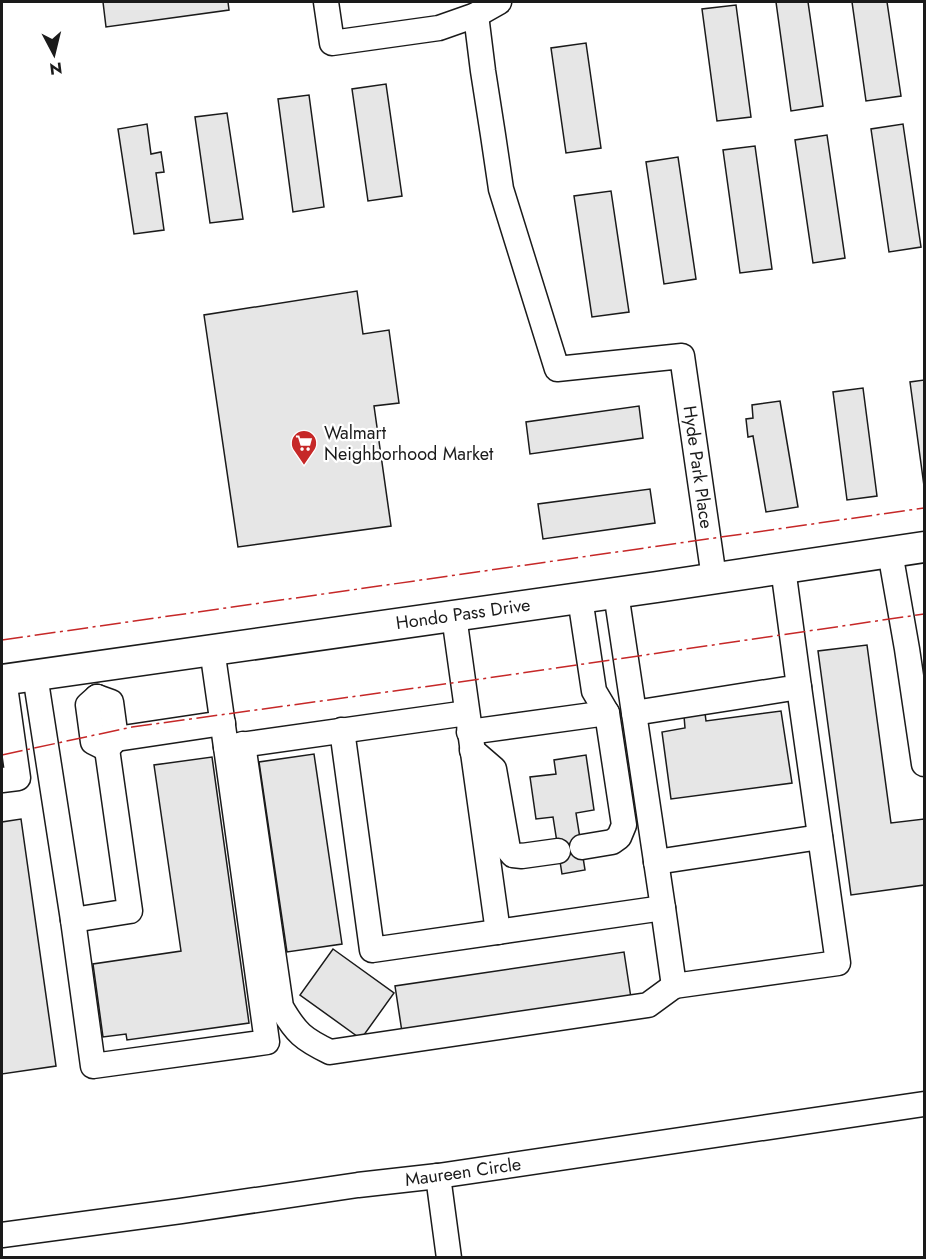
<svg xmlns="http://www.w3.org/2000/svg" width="926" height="1259" font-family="Jost,sans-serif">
  <rect width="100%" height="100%" fill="#fff"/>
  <g fill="#e6e6e6" stroke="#1a1a1a" stroke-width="1.5">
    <path d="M103 2H228L229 10 106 27Z"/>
    <path d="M776 2H808L823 106 791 111Z"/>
    <path d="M852 2H887L901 96 866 101Z"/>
    <path d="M736 5 751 117 717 121 702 9Z"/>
    <path d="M586 43 601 148 566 153 551 48Z"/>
    <path d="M386 84 402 196 368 201 352 89Z"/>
    <path d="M309 95 324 207 293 212 278 99Z"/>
    <path d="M227 113 243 219 210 223 195 117Z"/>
    <path d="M147 124 151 154 161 152 164 172 156 173 164 230 134 234 118 129Z"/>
    <path d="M903 124 921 247 889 252 871 129Z"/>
    <path d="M827 135 845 258 813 263 795 140Z"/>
    <path d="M755 146 772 269 740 273 723 150Z"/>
    <path d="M678 157 696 279 664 284 646 162Z"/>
    <path d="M611 191 629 312 592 317 574 196Z"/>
    <path d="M357 291 363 334 389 330 399 403 374 406 391 526 238 547 204 315Z"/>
    <path d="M924 380V486L910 382Z"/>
    <path d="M863 388 877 496 847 500 833 392Z"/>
    <path d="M780 401 798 507 766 512 753 436 748 437 746 419 753 418 752 405Z"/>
    <path d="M639 406 643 438 530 454 526 422Z"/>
    <path d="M650 489 655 523 543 539 538 504Z"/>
    <path d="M867 645 891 823 924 819V885L851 895 818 651Z"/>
    <path d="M781 711 792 783 671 799 662 732 685 728 684 716 705 713 706 721Z"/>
    <path d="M314 754 342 944 287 952 259 762Z"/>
    <path d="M586 755 594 810 576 813 585 870 562 874 553 817 536 819 530 777 556 774 554 760Z"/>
    <path d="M212 757 249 1023 127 1040 126 1034 103 1037 93 964 181 951 154 765Z"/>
    <path d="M21 819 56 1066 2 1074V822Z"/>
    <path d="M333 949 394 993 361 1039 300 995Z"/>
    <path d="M624 952 631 998 402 1032 395 986Z"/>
  </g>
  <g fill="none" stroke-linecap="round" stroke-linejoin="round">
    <g stroke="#1a1a1a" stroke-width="27">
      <g id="minor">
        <path d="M326 2 332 43 439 28 476 15 499 2"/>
        <path d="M476 15 483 71 493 135 501 189 557 369 682 356 714 578"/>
        <path d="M890 552 907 649 924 764"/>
        <path d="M616 593 634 713 799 687 783 568"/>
        <path d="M580 598 594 691 607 713 624 825 619 837 612 842 582 847"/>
        <path d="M454 616 498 932"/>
        <path d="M212 649 226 747 467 713"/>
        <path d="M35 675 73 920 130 911 107 749"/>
        <path d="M97 697 111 702 116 739 107 749"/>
        <path d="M97 697 88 705 93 742 107 749"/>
        <path d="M342 730 372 950 663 908 634 713"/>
        <path d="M469 732 607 713"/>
        <path d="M116 739 223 723"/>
        <path d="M243 744 281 1007C296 1033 303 1039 330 1052L648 1005 674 986"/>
        <path d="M472 750 494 769 508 849 513 855 522 856 558 851"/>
        <path d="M2 780 18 778 4 679"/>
        <path d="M656 862 820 837"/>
        <path d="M663 908 674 986 838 963 799 687"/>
        <path d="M73 920 93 1066 267 1042 226 747"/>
        <path d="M438 1176 449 1258"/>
        <path d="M2 1235 181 1211 358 1185 438 1176 924 1104"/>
      </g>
    </g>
    <g stroke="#1a1a1a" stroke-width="33">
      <path id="major" d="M2 680 657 587 924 547"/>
    </g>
    <use href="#minor" stroke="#fff" stroke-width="24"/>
    <use href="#major" stroke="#fff" stroke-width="30"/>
    <g stroke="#c62828" stroke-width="1.5" stroke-dasharray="21 4.5 3 4.5" stroke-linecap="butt">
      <path d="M2 640 924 508"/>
      <path d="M2 755 132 727 488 678 924 614"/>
    </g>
  </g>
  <defs>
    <g id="supermarket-pin" transform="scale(1.35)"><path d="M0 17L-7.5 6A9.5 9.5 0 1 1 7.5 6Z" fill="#c62828" stroke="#fff"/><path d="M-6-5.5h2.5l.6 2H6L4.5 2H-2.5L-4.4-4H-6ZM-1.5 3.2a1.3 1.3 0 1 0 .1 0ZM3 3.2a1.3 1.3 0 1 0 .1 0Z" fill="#fff"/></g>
  </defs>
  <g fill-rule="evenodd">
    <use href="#supermarket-pin" x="304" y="443"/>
  </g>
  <g text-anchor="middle" stroke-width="4.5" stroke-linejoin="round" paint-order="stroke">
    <g font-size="18" fill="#1a1a1a" stroke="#fff" text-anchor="start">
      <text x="324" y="439">Walmart<tspan x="324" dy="21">Neighborhood Market</tspan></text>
    </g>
    <g font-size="18" fill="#1a1a1a" stroke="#fff">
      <text transform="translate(698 467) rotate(82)" y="6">Hyde Park Place</text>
      <text transform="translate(463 614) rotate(-8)" y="6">Hondo Pass Drive</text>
      <text transform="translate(463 1172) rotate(-8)" y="6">Maureen Circle</text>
    </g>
  </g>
  <rect width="926" height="1259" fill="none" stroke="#1a1a1a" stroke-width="6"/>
  <g transform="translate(54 54) rotate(173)" stroke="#ffffff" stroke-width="4.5" paint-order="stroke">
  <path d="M0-4.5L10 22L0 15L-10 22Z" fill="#1a1a1a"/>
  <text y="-9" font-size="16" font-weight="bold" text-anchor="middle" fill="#1a1a1a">N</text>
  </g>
</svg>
